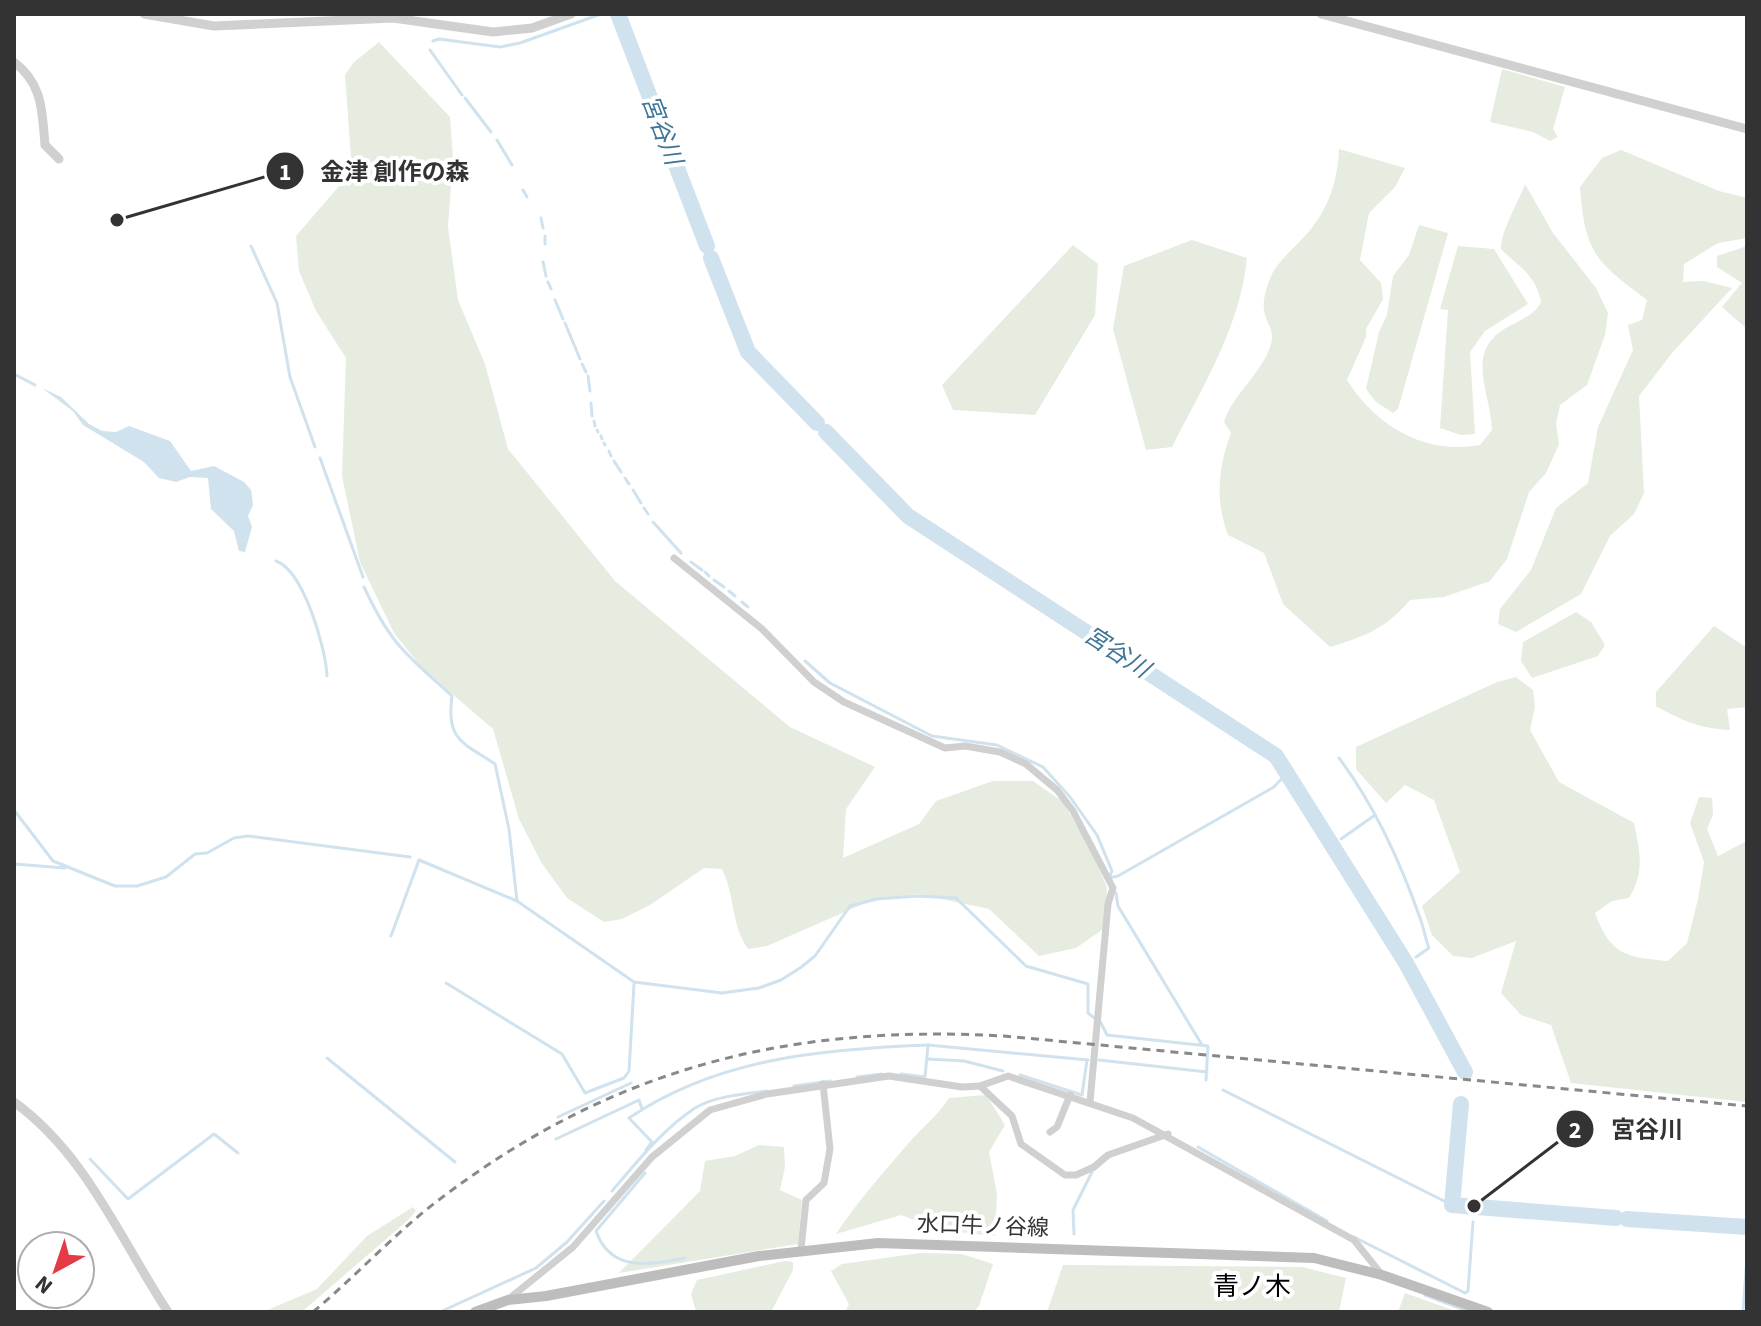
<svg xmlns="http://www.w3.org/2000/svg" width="1761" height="1326" font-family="'Source Sans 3','Noto Sans JP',sans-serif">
  <rect width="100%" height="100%" fill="#fff"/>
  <g fill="#e6ecdf">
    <path d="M379 42 450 117 453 158 448 227 458 300 485 364 508 449 615 581 790 727 875 767 846 809 843 858 919 824 936 801 993 781H1033L1063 802 1090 849 1107 887 1106 927 1076 948 1039 956 989 909 918 894 872 900 767 946 748 949C730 922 736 898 722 869L704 868 650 905 622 919 604 922 567 898 541 862 519 819 493 729 423 669 394 633 360 562 342 476 346 358 316 311 299 271 296 236 352 171 345 75 353 63Z"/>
    <path d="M1502 69 1565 87 1553 129 1558 137 1550 141 1533 132 1490 122Z"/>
    <path d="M1339 149 1405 168 1395 187 1369 213 1360 260 1381 283 1383 299 1366 329V337L1347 380C1376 426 1424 455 1480 445L1492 430C1491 393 1464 352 1506 328 1518 321 1535 315 1541 302 1536 275 1520 268 1501 249 1500 233 1518 203 1525 184L1553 233 1596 288 1608 313 1605 335 1587 385 1560 405 1556 423 1559 444 1546 473 1529 492 1507 559 1490 581 1444 597 1410 600C1385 629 1366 636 1330 647L1283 604 1264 553 1228 535C1215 500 1218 468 1231 433L1224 422C1233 393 1263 373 1271 344 1275 328 1266 324 1264 310 1262 299 1269 278 1275 269 1282 258 1295 247 1304 237 1327 213 1338 182 1339 149Z"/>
    <path d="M1621 150 1719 191 1747 198V238L1718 243 1684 264 1683 282 1703 281 1732 288 1672 353 1639 396 1644 493 1634 514 1610 536 1581 594 1516 632 1498 624 1500 609 1531 570 1556 508 1588 483 1598 427 1633 350 1628 325 1642 320 1647 300C1595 261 1585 253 1580 187L1602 158Z"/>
    <path d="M1419 225 1448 233 1398 409 1393 413 1376 402 1366 389 1379 332 1387 315 1393 276 1409 255Z"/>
    <path d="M1192 240 1247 258C1240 327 1203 386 1172 447L1146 450 1113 329 1124 266Z"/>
    <path d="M1073 245 1098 264 1095 315 1035 415 953 410 942 385Z"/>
    <path d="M1458 246 1494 249 1528 304 1485 331 1470 352 1475 434 1461 435 1440 428 1448 310 1440 309Z"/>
    <path d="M1747 246V329L1722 307 1742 283 1717 267V256Z"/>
    <path d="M1576 612 1591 622 1605 645 1598 656 1532 678 1521 661 1523 642Z"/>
    <path d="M1714 626 1747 648V707L1727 709 1730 730C1701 729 1680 720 1656 706V692Z"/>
    <path d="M1516 677 1533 690 1535 707 1530 730 1559 782 1634 823C1640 853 1645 871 1629 898L1612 901 1595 913C1611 955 1625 957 1668 961L1687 943 1698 899 1704 862 1690 823 1699 797 1712 798 1713 815 1707 829 1718 856 1747 841V1102L1571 1083 1551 1025 1521 1015 1501 993 1516 941 1472 958 1453 956 1432 935 1422 906 1460 872 1434 800 1405 785 1386 803 1356 769V747L1497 682Z"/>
    <path d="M986 1095 1005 1125 989 1152 997 1194 995 1236 941 1230 901 1215 836 1234C857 1202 882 1174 907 1145 921 1128 937 1117 949 1098Z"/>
    <path d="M759 1145 784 1147 785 1167 780 1190 802 1200 798 1244 619 1273 700 1191 705 1161 735 1156Z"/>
    <path d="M413 1207 416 1211 407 1221 304 1310 263 1312 317 1289 367 1236Z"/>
    <path d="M920 1253 962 1254 993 1264 979 1306 973 1312H845L849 1304 831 1271 842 1264Z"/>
    <path d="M785 1261 793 1262V1270L771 1312H696L691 1294 697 1280Z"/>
    <path d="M1063 1265 1302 1267 1346 1278 1339 1312H1047Z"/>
    <path d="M1405 1293 1458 1312H1398Z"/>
  </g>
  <path fill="#cfe2ee" d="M42 388 61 397 89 424 102 431 116 432 129 426 170 441 191 471 214 466 244 482 251 490 253 505 248 516 252 527 245 552 239 551 234 531 211 509 208 478 190 477 176 482 159 478 144 462 83 425 73 411Z"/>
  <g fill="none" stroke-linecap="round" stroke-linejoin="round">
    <g stroke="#cfe2ee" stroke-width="3">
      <path d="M433 41 439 39 500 47 520 43 601 14"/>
      <path d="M430 50 462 95"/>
      <path d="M465 98 491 132"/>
      <path d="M497 140 512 165"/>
      <path d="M523 190 527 197"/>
      <path d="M541 218 543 228"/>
      <path d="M545 236V244"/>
      <path d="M251 246 277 303 290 377 315 447"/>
      <path d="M543 262 546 276"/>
      <path d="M548 282 551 289"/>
      <path d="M555 300 563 319"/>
      <path d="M565 323 580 359"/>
      <path d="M582 364 586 372"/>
      <path d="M14 374 35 385"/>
      <path d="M588 376 590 391"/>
      <path d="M591 403 592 416"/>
      <path d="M594 421 595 426"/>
      <path d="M597 430 598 432"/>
      <path d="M601 436 602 439"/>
      <path d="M604 443 605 445"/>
      <path d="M609 451 611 456"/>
      <path d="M320 458 363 577"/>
      <path d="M614 461 621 472"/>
      <path d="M625 478 629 484"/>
      <path d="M633 490 641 503"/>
      <path d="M644 508 648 514"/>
      <path d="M653 522 681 553"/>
      <path d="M276 561C304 571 326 649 327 676"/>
      <path d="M691 562 702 570"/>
      <path d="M705 572 709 576"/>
      <path d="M714 580 724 587"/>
      <path d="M364 587C391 645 406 654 452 696 446 740 462 742 495 764L509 829 517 901"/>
      <path d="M729 591 735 596"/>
      <path d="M742 602 748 607"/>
      <path d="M805 661 830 683 932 736 997 745 1043 767 1070 797 1097 835 1112 871 1109 878 1118 876 1274 787 1287 773"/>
      <path d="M1339 758C1375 806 1400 861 1420 918 1424 928 1425 938 1429 948L1416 957"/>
      <path d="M14 810 53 861 115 886H137L166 877 195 854 207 853 234 838 248 836 410 857"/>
      <path d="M1341 839 1375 815"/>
      <path d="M14 864 65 868"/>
      <path d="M1116 893 1118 906 1202 1045"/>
      <path d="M391 936 419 860 517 901 634 982 722 993 759 988 781 980 800 968 815 956 850 906 877 899 917 896 956 898 1026 966 1088 984V1013L1101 1023 1107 1035 1208 1046 1206 1080"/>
      <path d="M446 983 562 1054 585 1093 624 1078 629 1071 634 984"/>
      <path d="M327 1058 455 1162"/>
      <path d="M928 1059 964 1061 1003 1071"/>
      <path d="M1099 1060 1207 1072"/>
      <path d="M901 1074 925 1077 928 1045 1088 1060"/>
      <path d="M1020 1075 1082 1095 1087 1060"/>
      <path d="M857 1077 882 1074"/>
      <path d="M794 1086 830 1081"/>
      <path d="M1223 1090 1452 1205"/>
      <path d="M558 1117 631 1083"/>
      <path d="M556 1139 639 1100 642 1109"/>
      <path d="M1198 1147 1327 1221"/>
      <path d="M646 1150 652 1142 629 1118C718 1058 823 1049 928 1045"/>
      <path d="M90 1159 128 1199 214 1134 238 1153"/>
      <path d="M645 1173 596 1231C611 1274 652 1264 685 1258"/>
      <path d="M612 1191C636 1163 663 1129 695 1108 715 1096 744 1094 767 1091"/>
      <path d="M1074 1234 1073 1210 1092 1172"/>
      <path d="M1354 1237 1465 1293 1468 1291 1473 1222"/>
      <path d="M1425 1295 1470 1312"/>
      <path d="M360 1311V1312"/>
      <path d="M440 1312 536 1268 567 1242 604 1201"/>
      <path d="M1743 1312 1747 1256"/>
    </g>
    <g stroke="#cfe2ee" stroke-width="16">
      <path d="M618 14 707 246"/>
      <path d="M711 258 748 352 817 423"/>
      <path d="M826 432 908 516 1276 756 1406 963 1465 1072"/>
      <path d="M1461 1104 1452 1205 1616 1218"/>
      <path d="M1627 1219 1747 1227"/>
    </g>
    <g stroke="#d0d0d0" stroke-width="7">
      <path d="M674 558 762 629 814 682 844 702 945 748 965 746 1000 752 1026 764 1057 790 1073 811 1113 888 1108 904 1090 1102"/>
      <path d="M980 1086 1012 1116 1021 1144 1065 1175H1076L1094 1167 1108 1155 1168 1134"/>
      <path d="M1050 1132 1057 1127 1070 1095"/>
      <path d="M801 1249 806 1200 824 1183 830 1149 823 1084"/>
      <path d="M510 1298 573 1247 652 1157 710 1110 767 1094 889 1076 962 1087 980 1086 1008 1076 1133 1118 1354 1240 1382 1275"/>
    </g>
    <g stroke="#d0d0d0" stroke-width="9">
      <path d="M144 14 214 26 393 18 493 32 532 28 571 14"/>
      <path d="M1321 14 1747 129"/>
      <path d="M14 62C43 84 42 111 45 145L59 159"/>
      <path d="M14 1102C86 1154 120 1239 168 1312"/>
    </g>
    <path stroke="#bdbdbd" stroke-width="10" d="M475 1312 508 1300 546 1296 759 1256 878 1243 1314 1258 1382 1275 1488 1312"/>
    <path stroke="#888" stroke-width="3" stroke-dasharray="8 6" stroke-linecap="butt" d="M313 1312C357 1275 395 1233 440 1199 614 1067 789 1024 1004 1036L1747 1106"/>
  </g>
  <g text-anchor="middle" stroke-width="8" stroke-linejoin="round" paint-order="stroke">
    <g font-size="22" fill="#333" stroke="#fff">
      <text transform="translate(983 1225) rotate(2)" y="8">水口牛ノ谷線</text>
    </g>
    <g font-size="24" font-style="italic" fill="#3f7597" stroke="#fff">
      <text transform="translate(662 130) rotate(69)" y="8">宮谷川</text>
      <text transform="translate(1117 652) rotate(33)" y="8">宮谷川</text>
    </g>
    <g font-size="26" fill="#000" stroke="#fff">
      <text x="1252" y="1295">青ノ木</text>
    </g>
  </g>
  <path fill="none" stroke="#333" stroke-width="3" d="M117 220L285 171M1474 1206L1575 1129"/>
  <g fill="#333" stroke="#fff" stroke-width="3">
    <circle cx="117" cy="220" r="8"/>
    <circle cx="1474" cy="1206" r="8"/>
    <circle cx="285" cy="171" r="20"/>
    <circle cx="1575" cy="1129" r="20"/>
  </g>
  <g font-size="24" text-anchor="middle" font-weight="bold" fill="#fff">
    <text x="285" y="180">1</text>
    <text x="1575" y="1138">2</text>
  </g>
  <g font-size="24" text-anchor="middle" font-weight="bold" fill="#333" stroke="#fff" stroke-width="8" stroke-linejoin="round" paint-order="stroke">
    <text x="395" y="180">金津 創作の森</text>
    <text x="1647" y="1138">宮谷川</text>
  </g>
  <rect width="1761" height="1326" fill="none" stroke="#333333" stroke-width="32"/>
  <g transform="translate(56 1270) rotate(220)"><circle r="38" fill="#ffffff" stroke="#adadad" stroke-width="2"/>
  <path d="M0-6L14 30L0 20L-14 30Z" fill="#e63946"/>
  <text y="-12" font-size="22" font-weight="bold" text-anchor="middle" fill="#333333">N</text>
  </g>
</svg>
